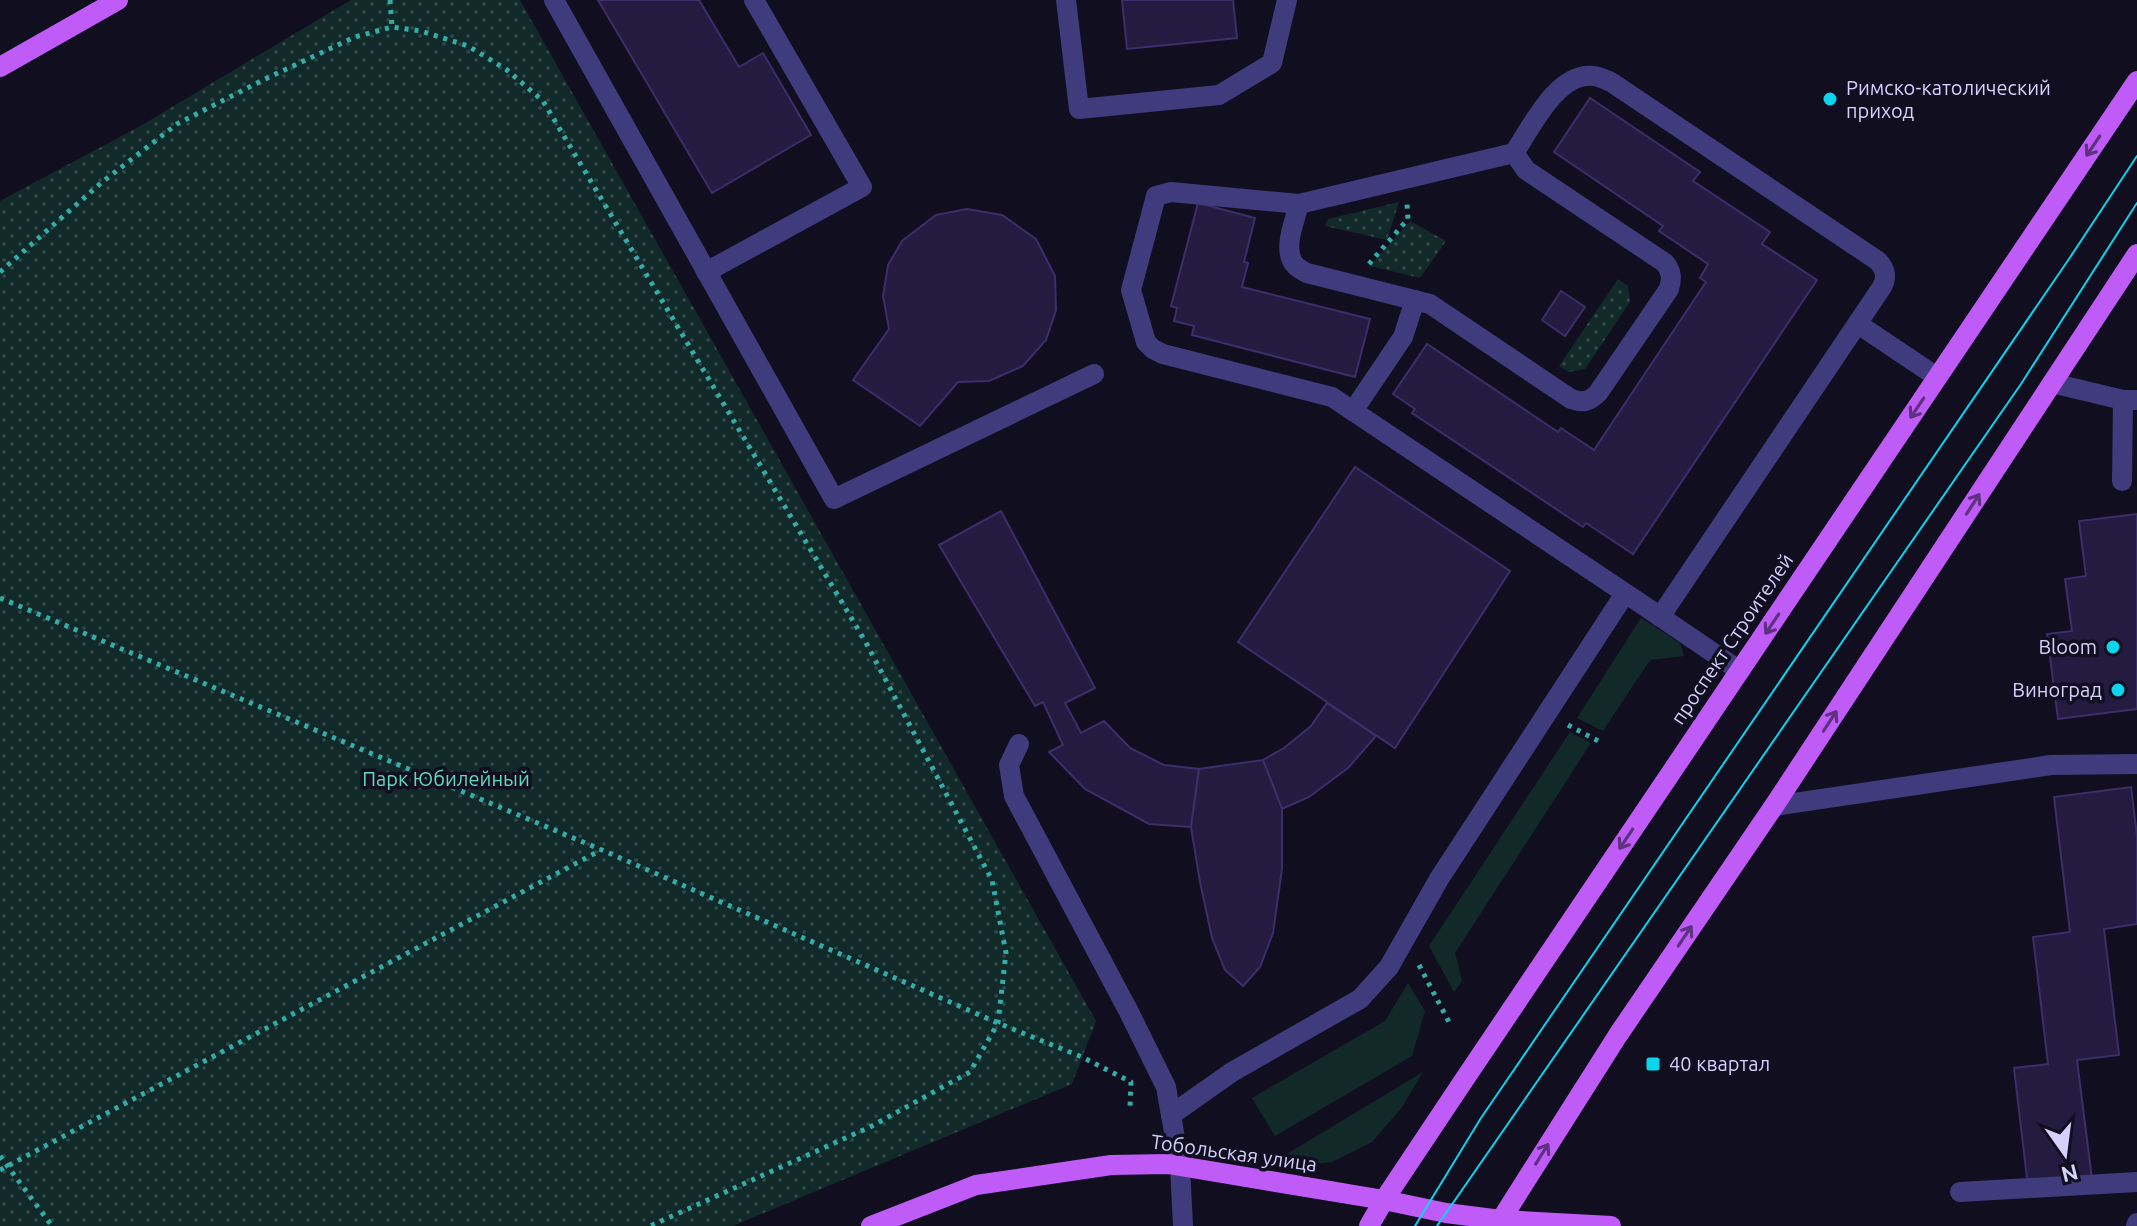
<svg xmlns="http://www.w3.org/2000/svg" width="2137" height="1226" font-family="Ubuntu,sans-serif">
  <defs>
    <pattern id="park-dots" width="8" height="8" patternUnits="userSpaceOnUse" patternTransform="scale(2)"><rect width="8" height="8" fill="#112a29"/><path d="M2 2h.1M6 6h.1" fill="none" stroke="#334849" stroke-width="1.8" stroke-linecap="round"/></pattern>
  </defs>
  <rect width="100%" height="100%" fill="#110e20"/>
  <g fill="#112a29">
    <path d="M1641 618 1680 643 1684 656 1650 660 1603 731 1577 718Z"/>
    <path d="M1570 732 1591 743 1455 953 1462 981 1454 992 1429 946Z"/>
    <path d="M1408 983 1425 1011 1412 1056 1275 1136 1252 1098 1385 1021Z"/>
    <path d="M1423 1072 1402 1107 1372 1142 1332 1162 1286 1167 1282 1157Z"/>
  </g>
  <g fill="url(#park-dots)">
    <path d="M351 0H520L1096 1021 1072 1084 733 1226H0V201L142 125Z"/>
    <path d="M1399 202 1387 240 1325 226 1328 219Z"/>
    <path d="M1410 221 1446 241 1420 278 1370 266Z"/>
    <path d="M1618 279 1628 286 1630 302 1585 369 1569 372 1559 366Z"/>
  </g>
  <g fill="#231b40" stroke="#3b2e6b" stroke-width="2">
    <path d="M598 0H699L739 67 763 53 811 135 712 193Z"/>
    <path d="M1122 0H1233L1237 38 1127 49Z"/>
    <path d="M1590 98 1700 172 1693 181 1770 232 1762 244 1817 280 1633 554 1586 523 1583 527 1412 413 1415 409 1393 394 1427 344 1558 432 1561 428 1594 450 1706 282 1700 278 1708 264 1659 231 1663 226 1554 152Z"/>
    <path d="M1198 203 1255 218 1244 262 1248 263 1242 287 1370 319 1355 377 1192 335 1194 326 1174 321 1177 308 1171 306Z"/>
    <path d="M967 209 1002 215 1036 239 1055 276 1056 310 1046 340 1023 366 989 381 958 382 920 426 853 380 889 329 883 296 888 265 902 241 936 215Z"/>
    <path d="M1561 291 1585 307 1565 336 1542 320Z"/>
    <path d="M1355 467 1510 571 1395 748 1238 642Z"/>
    <path d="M1001 511 1095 688 1065 703 1081 733 1104 721 1130 748 1164 765 1199 769 1191 827 1149 824 1085 789 1049 752 1063 745 1043 702 1035 706 939 545Z"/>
    <path d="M2137 514V709L2058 719 2047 634 2072 631 2065 579 2086 576 2079 521Z"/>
    <path d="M1327 703 1376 736 1348 768 1309 797 1282 809 1263 760 1284 748 1311 726Z"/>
    <path d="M1263 760 1282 809V869L1273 933 1260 967 1243 986 1225 970 1212 938 1200 882 1191 827 1199 769Z"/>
    <path d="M2131 787 2137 836V924L2104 929 2119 1055 2077 1060 2092 1179 2028 1187 2014 1068 2048 1064 2033 937 2070 932 2054 797Z"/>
  </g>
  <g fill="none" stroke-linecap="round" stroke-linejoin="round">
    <g stroke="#34aca7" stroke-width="5" stroke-dasharray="4 6" stroke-linecap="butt">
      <path d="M390 0 392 27"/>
      <path d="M1369 264 1408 219 1407 204"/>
      <path d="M0 272 101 183 177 124 265 79 355 37 392 27 421 31 468 46 507 70 543 101 865 641 992 880 1006 953 998 1023 970 1072 870 1127 650 1226"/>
      <path d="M0 598 602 850 998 1023 1082 1057 1131 1082 1130 1107"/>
      <path d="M1568 725 1602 743"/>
      <path d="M1419 965 1450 1024"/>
      <path d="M0 1156 52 1226"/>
      <path d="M0 1170 601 850"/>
    </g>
    <g stroke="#3f3b7d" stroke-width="20">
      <path d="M554 0 834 499 1094 374"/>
      <path d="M1066 0 1079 109 1219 95 1272 63 1287 0"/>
      <path d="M1299 204C1295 221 1281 251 1296 266 1299 269 1303 271 1307 273L1430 304 1571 399C1583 403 1589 402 1598 393L1669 289C1672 278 1672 272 1665 263L1526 170 1514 153"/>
      <path d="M706 272 862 187 754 0"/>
      <path d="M1858 324 1937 377"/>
      <path d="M2052 383 2123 400H2137"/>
      <path d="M1353 411 1403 337 1415 300"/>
      <path d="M2122 481 2123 400"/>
      <path d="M1660 617 1882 287C1887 277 1886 270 1878 261L1611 82C1606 80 1598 76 1593 76 1557 72 1531 128 1514 153L1299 204 1171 192 1156 196 1131 290 1146 342 1153 349 1163 354 1332 397 1640 603 1740 671"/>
      <path d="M1019 744 1009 765 1014 796 1129 1012 1166 1087 1180 1166 1183 1226"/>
      <path d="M1774 806 2051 765 2137 764"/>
      <path d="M1171 1115 1232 1072 1360 999 1389 967 1439 879 1622 598"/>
      <path d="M1960 1192 2137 1182"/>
      <path d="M2136 1226 2137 1223"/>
    </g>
    <g stroke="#bf5cf7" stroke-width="20">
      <path d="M0 67 118 0"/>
      <path d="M871 1226 976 1185 1111 1165 1168 1164 1384 1200 1446 1213 1501 1220 1611 1226"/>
      <path d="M1369 1226 1384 1200 1462 1083 2137 81"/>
      <path d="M1497 1226 1618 1035 1774 806 2137 254"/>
    </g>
    <g stroke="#0cd4ed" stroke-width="2">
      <path d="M1415 1226 1481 1118 2069 259 2137 156"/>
      <path d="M1437 1226 2021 384 2137 203"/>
    </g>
  </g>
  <defs><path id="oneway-shaft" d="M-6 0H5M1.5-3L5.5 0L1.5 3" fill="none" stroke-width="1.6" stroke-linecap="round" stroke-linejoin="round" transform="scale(2)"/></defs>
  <g stroke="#5f3181">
    <use href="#oneway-shaft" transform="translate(2093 146) rotate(124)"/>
    <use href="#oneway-shaft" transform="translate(1917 408) rotate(124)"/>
    <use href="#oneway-shaft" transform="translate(1973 504) rotate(-57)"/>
    <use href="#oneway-shaft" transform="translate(1772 624) rotate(124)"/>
    <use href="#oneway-shaft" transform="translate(1830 721) rotate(-57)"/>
    <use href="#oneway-shaft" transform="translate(1626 839) rotate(124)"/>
    <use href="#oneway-shaft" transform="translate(1685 936) rotate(-56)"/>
    <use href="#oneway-shaft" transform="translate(1542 1154) rotate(-58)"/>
  </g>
  <g fill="#0cd4ed" stroke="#110e20" stroke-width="3">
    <circle cx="1830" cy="99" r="8"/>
    <circle cx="2113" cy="647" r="8"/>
    <circle cx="2118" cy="690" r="8"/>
    <rect x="1645" y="1056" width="16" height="16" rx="4"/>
  </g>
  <g text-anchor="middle" stroke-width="7" stroke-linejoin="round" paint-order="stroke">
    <g font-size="20" fill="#d5d0fd" stroke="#110e20" text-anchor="start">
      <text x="1846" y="95">Римско-католический<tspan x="1846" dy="23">приход</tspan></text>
      <text x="2097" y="654" text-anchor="end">Bloom</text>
      <text x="2102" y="697" text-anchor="end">Виноград</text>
      <text x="1669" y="1071">40 квартал</text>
    </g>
    <g font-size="20" fill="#d5d0fd" stroke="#110e20">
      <text transform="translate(1732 639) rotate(-56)" y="7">проспект Строителей</text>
      <text transform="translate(1234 1153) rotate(8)" y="7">Тобольская улица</text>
    </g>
    <g font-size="20" fill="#60d9bc" stroke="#110e20">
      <text x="446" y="786">Парк Юбилейный</text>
    </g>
  </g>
  <g transform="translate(2065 1154) rotate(166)" stroke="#110e20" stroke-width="6" paint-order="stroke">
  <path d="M0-6L14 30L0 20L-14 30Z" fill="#d5d0fd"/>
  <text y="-12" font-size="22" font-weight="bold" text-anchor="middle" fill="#d5d0fd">N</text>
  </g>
</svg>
